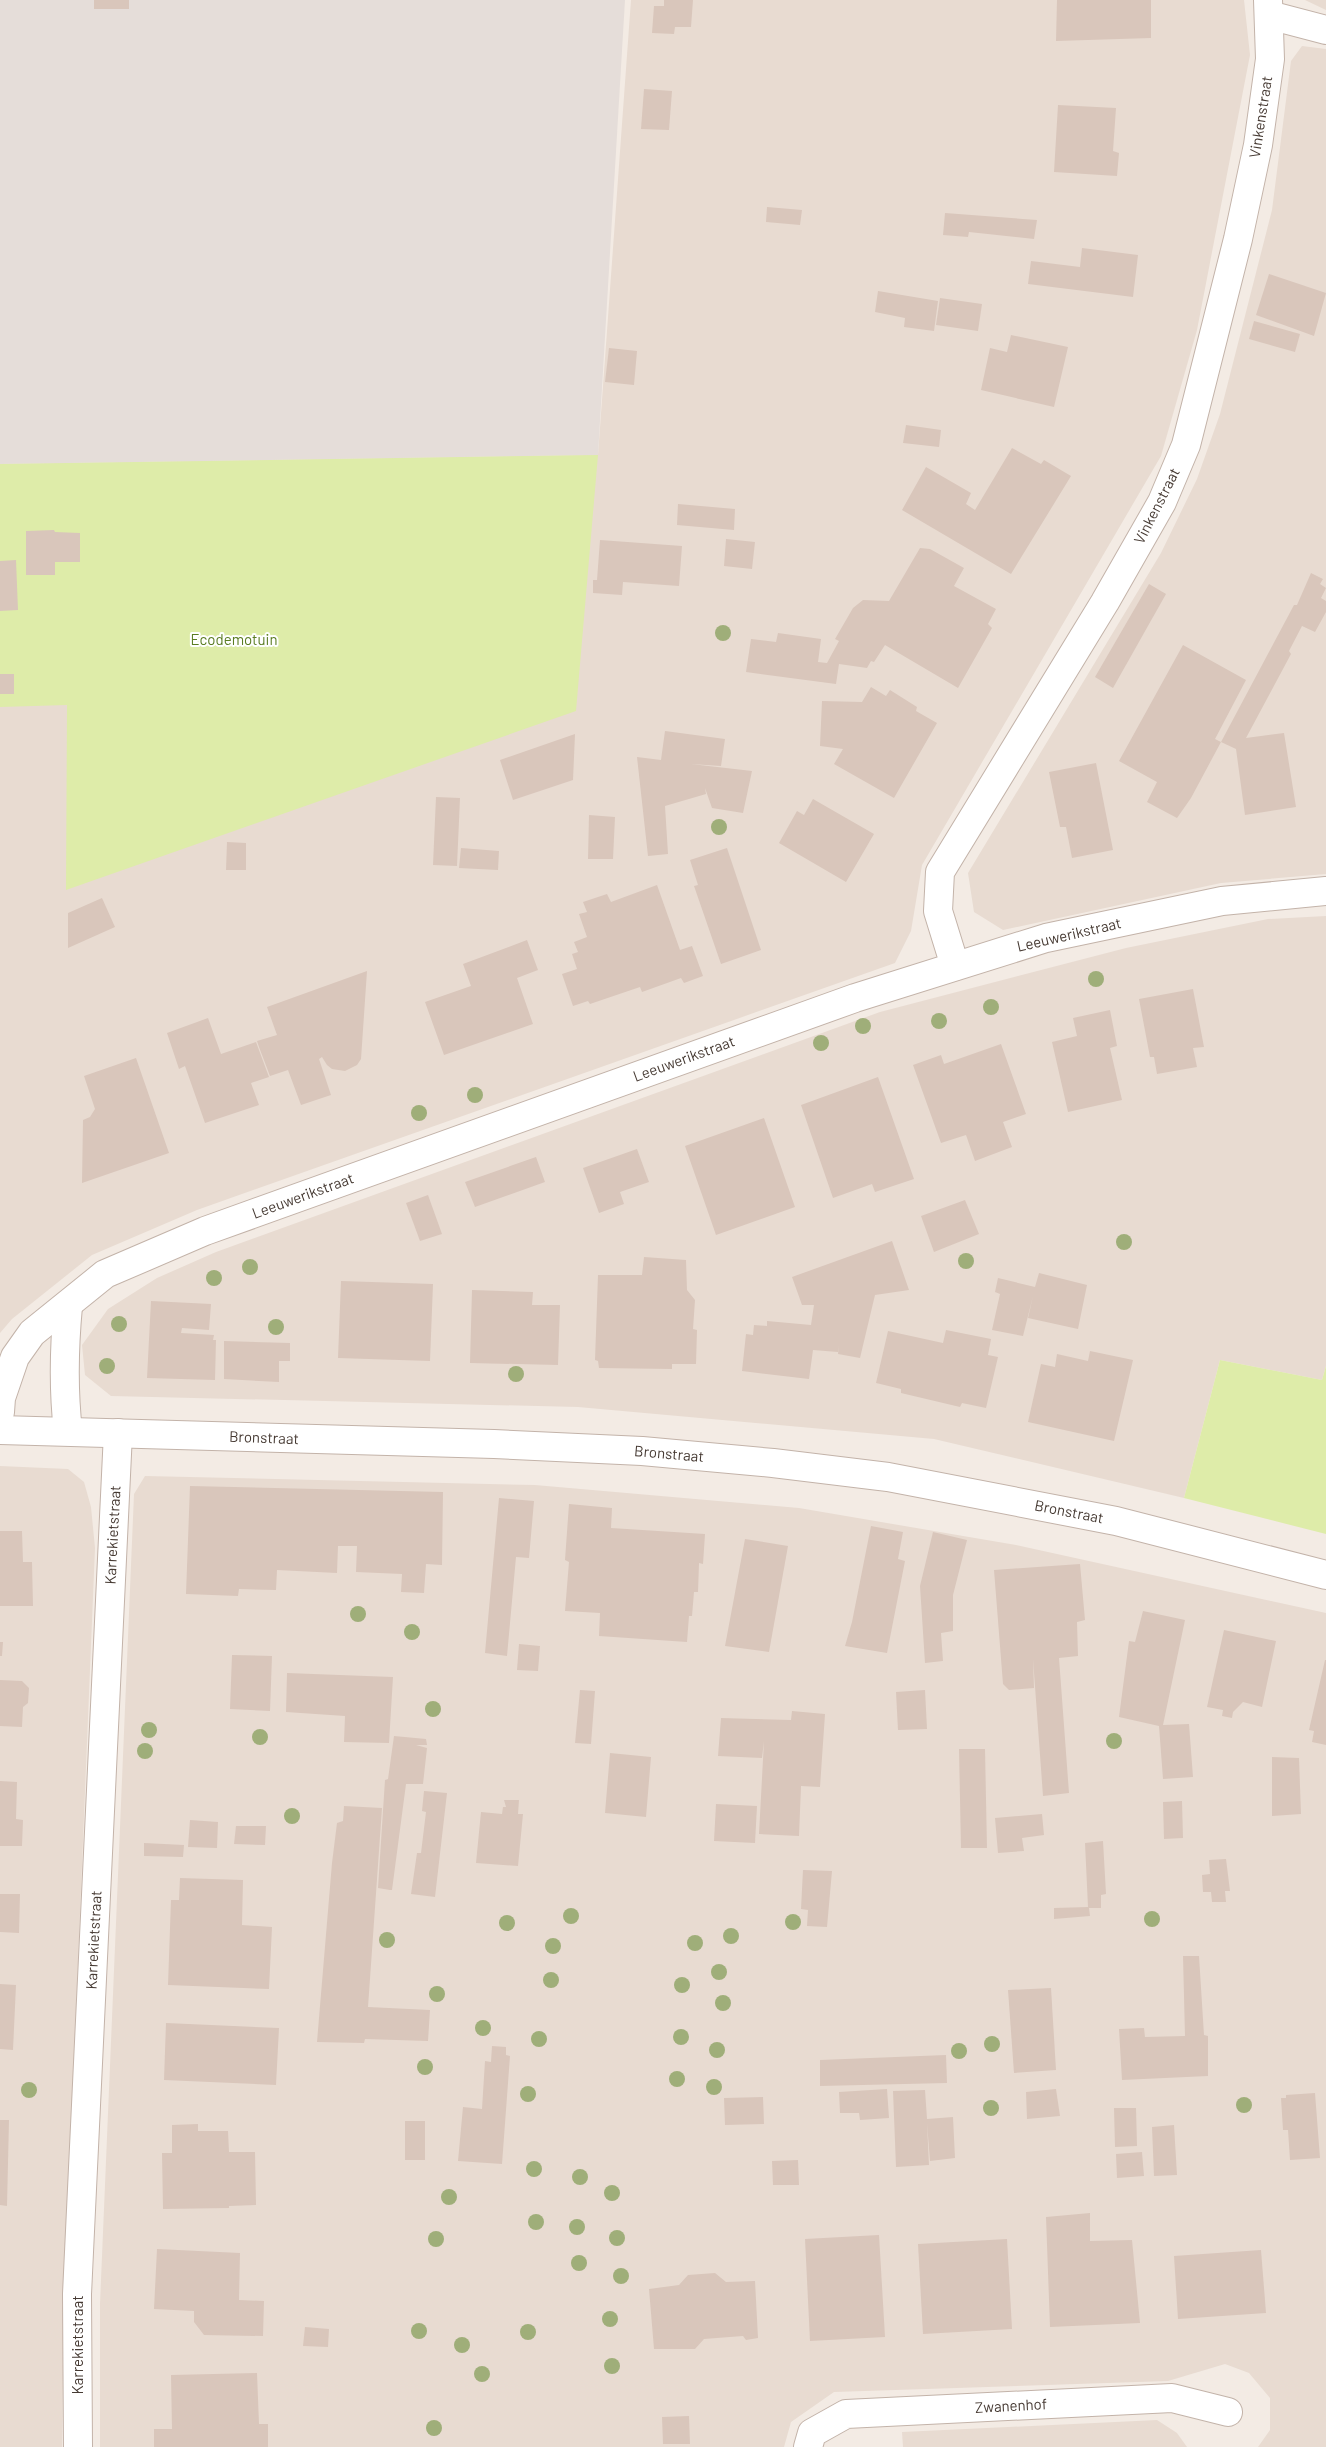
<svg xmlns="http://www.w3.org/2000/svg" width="1326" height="2447" font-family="Barlow,sans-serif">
  <rect width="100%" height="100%" fill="#f3ebe4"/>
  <g fill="#e8dbd1">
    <path d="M631 0H1244L1250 55 1197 330 1161 456 922 865 911 931 895 963 197 1210 92 1255 12 1319 0 1333V464L598 455Z"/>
    <path d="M1305 0H1326V10Z"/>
    <path d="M1302 46 1326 49V874L1221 883 1003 930 974 912 968 873 1161 553 1197 479 1220 414 1272 210 1291 61Z"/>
    <path d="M1326 916V1366L1322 1380 1220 1360 1184 1498 934 1439 578 1407 111 1396 85 1375 82 1345 108 1309 157 1278 216 1252 880 1012 1126 948 1268 919Z"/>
    <path d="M0 1466 68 1469 84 1482 91 1507 95 1548 64 2303 62 2447H0Z"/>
    <path d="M145 1476 535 1485 799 1508 1016 1545 1326 1613V2447H1258L1270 2430V2398L1249 2373 1225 2364 1168 2381 834 2392 791 2422 784 2447H100V2304L134 1494Z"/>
    <path d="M1157 2420 1177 2433 1187 2447H903L902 2432Z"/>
  </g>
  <path fill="#e5ddd9" d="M0 0H625L598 455 0 464Z"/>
  <g fill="#deeca9">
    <path d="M598 455 576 711 66 890 67 705 0 707V464Z"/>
    <path d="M1220 1360 1322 1380 1326 1366V1534L1184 1498Z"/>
  </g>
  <g fill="#d9c6bb">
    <rect x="94" y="0" width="35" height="9"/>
    <path d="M664 0H693L691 27H675L674 34 652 33 654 6H664Z"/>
    <path d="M1057 0H1151V38L1056 41Z"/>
    <path d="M644 89 672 91 669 130 641 129Z"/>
    <path d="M1058 105 1116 108 1113 151 1119 153 1117 176 1054 172Z"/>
    <path d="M767 207 802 210 800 225 766 222Z"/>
    <path d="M945 213 1037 220 1034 239 969 232 968 237 943 235Z"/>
    <path d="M1082 248 1138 255 1133 297 1028 284 1031 261 1080 267Z"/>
    <path d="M1269 274 1326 293 1314 336 1256 315Z"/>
    <path d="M878 291 938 301 934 331 904 327 905 318 875 312Z"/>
    <path d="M940 298 982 304 978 331 936 325Z"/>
    <path d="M1254 321 1300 334 1295 352 1249 339Z"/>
    <path d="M1011 335 1068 347 1054 407 981 390 990 348 1007 352Z"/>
    <path d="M609 348 637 351 634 385 605 382Z"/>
    <path d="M906 425 941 430 939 447 903 443Z"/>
    <path d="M1012 448 1041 464 1044 460 1071 476 1011 574 902 510 926 467 971 493 966 504 975 510Z"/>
    <path d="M678 504 735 509 734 530 677 525Z"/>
    <path d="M54 530 55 532 80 533V562H55V575H26V531Z"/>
    <path d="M726 539 755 542 752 569 724 566Z"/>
    <path d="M600 540 682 546 679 586 623 582 622 595 593 593V580H597Z"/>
    <path d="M920 548 930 549 964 568 954 586 996 609 988 624 992 628 958 688 885 645 874 662 871 661 867 668 839 664 836 684 746 672 751 639 776 642 778 633 821 639 818 662 827 663 839 641 835 639 853 608 863 600 889 601Z"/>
    <path d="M16 560 18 610 0 611V561Z"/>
    <path d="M1311 573 1323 579 1320 584 1326 588 1321 598 1326 601V612L1315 632 1302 626 1289 651 1291 654 1246 738 1284 733 1296 807 1245 815 1236 749 1221 742 1294 605H1297Z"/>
    <path d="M1149 584 1166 594 1113 688 1095 677Z"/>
    <path d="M1183 645 1246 680 1215 739 1221 742 1191 798 1177 818 1147 802 1157 782 1119 761Z"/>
    <rect x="0" y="674" width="14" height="20"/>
    <path d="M871 687 886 696 890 690 917 707 916 711 937 723 894 798 834 764 843 749 820 746 822 701 862 702Z"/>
    <path d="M665 731 725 739 721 766 691 764 752 771 743 813 712 808 705 788 706 794 665 806 668 854 648 856 637 757 661 760Z"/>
    <path d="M575 734 573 780 513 800 500 760Z"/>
    <path d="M1096 763 1113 850 1072 858 1066 827H1060L1049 772Z"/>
    <path d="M436 797 460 798 457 866 433 865Z"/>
    <path d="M813 799 874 834 846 882 779 843 797 811 804 815Z"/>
    <path d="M589 815 615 817 613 859H588Z"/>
    <path d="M227 842 246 843V870H226Z"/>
    <path d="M461 848 499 851 498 870 459 868Z"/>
    <path d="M727 848 761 950 721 964 694 886 698 885 690 860Z"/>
    <path d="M657 885 680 950 692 946 703 976 684 983 681 978 642 992 640 987 590 1004 588 1001 573 1006 562 974 577 969 572 954 578 952 574 942 587 937 579 914 587 912 583 902 607 894 611 902Z"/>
    <path d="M102 898 115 927 68 948V913Z"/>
    <path d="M527 940 538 970 517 978 533 1024 444 1055 425 1002 471 986 463 964Z"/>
    <path d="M367 971 361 1059 357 1065 345 1071 332 1069 327 1065 322 1057 319 1059 331 1095 301 1105 288 1070 270 1076 259 1047 257 1041 277 1035 267 1007Z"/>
    <path d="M1193 989 1204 1047 1193 1048 1197 1067 1157 1074 1154 1057H1150L1139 999Z"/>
    <path d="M1110 1010 1117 1046 1110 1048 1122 1100 1068 1112 1052 1042 1077 1036 1073 1018Z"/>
    <path d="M208 1018 221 1054 256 1042 269 1077 251 1083 259 1105 205 1123 185 1066 179 1069 167 1033Z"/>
    <path d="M1001 1044 1026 1114 1003 1122 1012 1147 975 1161 966 1135 941 1143 913 1065 941 1055 944 1064Z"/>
    <path d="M136 1058 169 1153 82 1183 83 1120 90 1117 95 1109 84 1076Z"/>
    <path d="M878 1077 914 1179 875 1192 872 1184 833 1198 801 1105Z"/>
    <path d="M764 1118 795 1207 716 1235 685 1146Z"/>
    <path d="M637 1149 649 1182 620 1192 624 1204 599 1213 583 1168Z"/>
    <path d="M536 1157 545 1182 475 1207 465 1182Z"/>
    <path d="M428 1195 442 1234 420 1241 406 1203Z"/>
    <path d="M965 1200 979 1234 934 1252 921 1216Z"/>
    <path d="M892 1241 909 1290 875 1295 860 1358 838 1354 839 1345 838 1352 813 1350 809 1379 742 1371 746 1334 753 1335 754 1325 767 1326V1321L811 1325 814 1305H802L792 1277Z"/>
    <path d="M644 1257 686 1260 687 1290 695 1300 693 1329 697 1330 696 1364H672V1369L599 1368 598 1361 595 1360 598 1275H642Z"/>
    <path d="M1039 1273 1087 1285 1078 1329 1028 1318 1033 1296 1023 1336 992 1330 1000 1294 995 1292 998 1278 1035 1287Z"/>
    <path d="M341 1281 433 1284 430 1361 338 1358Z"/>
    <path d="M472 1290 533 1292 532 1305H560L558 1365 470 1363Z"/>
    <path d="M151 1301 211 1304 209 1330 182 1328 181 1333 214 1335 213 1340H216L215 1380 147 1378Z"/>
    <path d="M946 1330 991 1339 988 1355 998 1357 986 1408 962 1403 960 1407 901 1393V1389L876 1383 888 1331 943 1343Z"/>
    <path d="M224 1341 290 1343V1361H279V1382L224 1379Z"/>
    <path d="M1090 1351 1133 1360 1114 1441 1028 1422 1041 1364 1055 1367 1057 1354 1088 1361Z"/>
    <path d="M190 1486 443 1492 442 1565 426 1564 424 1593 401 1592 402 1574 356 1572 357 1546H338L337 1573 277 1570 276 1590 239 1589 238 1596 186 1594Z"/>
    <path d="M499 1498 534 1501 529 1558 516 1557 507 1656 485 1653Z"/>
    <path d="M569 1504 612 1508 611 1528 705 1534 703 1564 699 1563 698 1592H694L692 1616H689L687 1642 599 1636 600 1613 565 1611 569 1562 565 1560Z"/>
    <path d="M871 1526 903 1532 898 1559 905 1561 887 1653 845 1646 852 1622Z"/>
    <path d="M0 1531H22L23 1562H32L33 1606H0Z"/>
    <path d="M933 1532 967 1540 953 1595V1631L941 1633 943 1661 925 1663 920 1586Z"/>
    <path d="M745 1539 788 1546 769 1652 725 1646Z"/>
    <path d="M1080 1564 1085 1620 1077 1622 1078 1656 1059 1658 1069 1793 1043 1796 1033 1659 1034 1688 1009 1690 1003 1684 994 1570Z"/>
    <path d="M1143 1611 1185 1620 1163 1725 1189 1724 1193 1777 1163 1779 1159 1726 1119 1717 1129 1641 1135 1642Z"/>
    <path d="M1224 1630 1276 1641 1262 1707 1243 1702 1233 1712 1232 1718 1222 1716 1223 1710 1207 1707Z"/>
    <path d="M0 1642H3L2 1656H0Z"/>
    <path d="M519 1644 540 1646 538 1671 517 1670Z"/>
    <path d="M232 1655 272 1656 270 1711 230 1709Z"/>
    <path d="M1325 1660H1326V1745L1312 1742 1314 1731 1309 1730Z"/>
    <path d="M287 1673 393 1677 389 1743 344 1742 345 1716 286 1712Z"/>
    <path d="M0 1680 22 1681 29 1688 28 1703 23 1707 22 1727 0 1726Z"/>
    <path d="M580 1690 595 1691 591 1744 575 1743Z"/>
    <path d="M925 1690 927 1729 898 1730 896 1692Z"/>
    <path d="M792 1711 825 1714 820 1787 801 1786 799 1836 759 1834 764 1741 762 1758 718 1756 721 1718 791 1720Z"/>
    <path d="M394 1736 426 1739 427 1745H416L427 1748 423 1784H406L392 1890H390L378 1888 385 1780 388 1779Z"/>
    <path d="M959 1749H985L987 1848H961Z"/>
    <path d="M610 1753 651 1757 646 1817 605 1813Z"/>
    <path d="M1272 1757 1299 1758 1301 1814 1272 1816Z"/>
    <path d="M0 1781 17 1782 16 1819 23 1820 22 1846H0Z"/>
    <path d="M424 1791 447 1793 435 1897 411 1894 417 1853H421L426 1812 422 1811Z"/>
    <path d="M504 1800H519L518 1814H523L518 1866 476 1863 481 1812 502 1814 503 1807H506Z"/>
    <path d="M1182 1801 1183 1838 1164 1839 1163 1802Z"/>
    <path d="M716 1804 757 1806 755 1843 714 1841Z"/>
    <path d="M344 1806 382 1808 368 2007 430 2010 428 2041 365 2039 364 2043 317 2042 332 1863 337 1823 343 1821Z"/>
    <path d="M1042 1814 1044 1835 1022 1838 1024 1851 998 1853 995 1818Z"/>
    <path d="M190 1820 218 1822 217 1848 188 1847Z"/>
    <path d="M236 1826H266L265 1845 234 1844Z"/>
    <path d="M1103 1841 1106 1894 1101 1895V1908H1089L1090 1916 1054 1919V1908L1088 1907 1085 1843Z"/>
    <path d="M144 1843 184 1845 183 1857 144 1856Z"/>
    <path d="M1226 1859 1230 1891H1225L1226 1902H1212L1211 1892H1203L1202 1875 1210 1874 1209 1860Z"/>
    <path d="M803 1870 832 1871 827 1927 807 1926 808 1910 801 1909Z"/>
    <path d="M180 1878 243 1880 242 1925 272 1927 269 1989 168 1985 171 1900H179Z"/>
    <path d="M0 1894H20L19 1933 0 1932Z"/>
    <path d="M1183 1956H1199L1204 2035 1208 2036V2076L1122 2080 1119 2029 1144 2028 1145 2037 1185 2036Z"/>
    <path d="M0 1984 16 1985 13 2050 0 2049Z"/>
    <path d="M1051 1988 1056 2070 1014 2073 1008 1990Z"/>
    <path d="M166 2023 279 2028 276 2085 164 2080Z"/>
    <path d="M492 2046 506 2047V2055L510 2056 502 2164 458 2161 463 2107 482 2109 485 2061 491 2062Z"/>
    <path d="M946 2055 947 2083 820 2086V2060Z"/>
    <path d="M887 2089 889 2118 860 2120 859 2113H840L839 2092Z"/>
    <path d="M1056 2089 1060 2116 1027 2119 1026 2092Z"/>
    <path d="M925 2090 927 2119 953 2117 955 2158 930 2161 927 2123 929 2165 896 2167 893 2091Z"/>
    <path d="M1315 2093 1320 2158 1290 2160 1288 2130H1283L1281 2098H1286V2095Z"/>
    <path d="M763 2097 764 2124 725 2125 724 2098Z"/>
    <path d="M1114 2108H1136L1137 2146 1115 2147Z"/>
    <path d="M0 2120H9L7 2206 0 2205Z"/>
    <rect x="405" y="2121" width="20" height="39"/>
    <path d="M198 2124V2131H228L229 2152H255L256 2205 229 2206V2208L163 2209 162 2153H172V2125Z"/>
    <path d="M1174 2125 1177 2175 1154 2176 1152 2127Z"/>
    <path d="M1142 2152 1144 2176 1117 2178 1116 2154Z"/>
    <path d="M798 2160 799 2185H773L772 2161Z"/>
    <path d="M1090 2213V2241L1132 2240 1140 2323 1050 2327 1046 2217Z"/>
    <path d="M879 2235 885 2337 810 2341 805 2239Z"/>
    <path d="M1007 2239 1012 2329 923 2334 918 2244Z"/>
    <path d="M157 2249 240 2253 239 2300 264 2301 263 2336 204 2335 194 2322V2311L154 2309Z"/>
    <path d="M1261 2250 1266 2313 1178 2319 1174 2256Z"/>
    <path d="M715 2273 726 2282 755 2281 758 2338 746 2340 743 2336 704 2339 695 2349H654L649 2289 679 2285 688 2275Z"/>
    <path d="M305 2327 329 2329 328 2347 303 2346Z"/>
    <path d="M257 2373 259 2424H268V2447H154V2429H172L171 2375Z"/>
    <path d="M689 2416 690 2444H663L662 2417Z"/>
  </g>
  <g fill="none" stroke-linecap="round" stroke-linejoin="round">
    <g stroke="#c3b3a9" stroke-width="30">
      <g id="minor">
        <path d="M1269 15 1326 30"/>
        <path d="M955 966 938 911 940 872 1105 602 1162 502 1186 445 1238 239 1258 145 1270 59 1268 0"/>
        <path d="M68 1306C64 1349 63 1388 68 1431"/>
        <path d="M0 1412 1 1398 15 1357 32 1333 105 1274 205 1231 855 998 1046 938 1222 901 1326 891"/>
        <path d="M0 1430 494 1444 642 1451 773 1463 888 1477 1116 1521 1326 1575"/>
        <path d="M78 2447 77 2294 118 1433"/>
        <path d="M808 2447 812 2433 846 2414 1172 2398 1228 2412"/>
      </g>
    </g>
    <use href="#minor" stroke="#fff" stroke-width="28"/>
  </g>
  <g fill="#9fae79">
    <circle cx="723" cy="633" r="8"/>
    <circle cx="719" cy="827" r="8"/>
    <circle cx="1096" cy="979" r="8"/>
    <circle cx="991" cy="1007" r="8"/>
    <circle cx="939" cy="1021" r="8"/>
    <circle cx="863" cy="1026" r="8"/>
    <circle cx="821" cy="1043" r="8"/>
    <circle cx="475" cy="1095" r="8"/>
    <circle cx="419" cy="1113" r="8"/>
    <circle cx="1124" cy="1242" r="8"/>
    <circle cx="966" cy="1261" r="8"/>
    <circle cx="250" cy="1267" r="8"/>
    <circle cx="214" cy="1278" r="8"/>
    <circle cx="119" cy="1324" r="8"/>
    <circle cx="276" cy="1327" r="8"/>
    <circle cx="107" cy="1366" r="8"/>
    <circle cx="516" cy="1374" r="8"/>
    <circle cx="358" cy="1614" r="8"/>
    <circle cx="412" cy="1632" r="8"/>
    <circle cx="433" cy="1709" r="8"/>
    <circle cx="149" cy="1730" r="8"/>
    <circle cx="260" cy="1737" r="8"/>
    <circle cx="1114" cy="1741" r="8"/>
    <circle cx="145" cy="1751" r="8"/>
    <circle cx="292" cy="1816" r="8"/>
    <circle cx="571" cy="1916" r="8"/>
    <circle cx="1152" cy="1919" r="8"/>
    <circle cx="793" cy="1922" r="8"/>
    <circle cx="507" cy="1923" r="8"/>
    <circle cx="731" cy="1936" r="8"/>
    <circle cx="387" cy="1940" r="8"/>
    <circle cx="695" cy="1943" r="8"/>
    <circle cx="553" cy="1946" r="8"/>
    <circle cx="719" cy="1972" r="8"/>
    <circle cx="551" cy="1980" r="8"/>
    <circle cx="682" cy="1985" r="8"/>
    <circle cx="437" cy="1994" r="8"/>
    <circle cx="723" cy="2003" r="8"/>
    <circle cx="483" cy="2028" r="8"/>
    <circle cx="681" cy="2037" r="8"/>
    <circle cx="539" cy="2039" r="8"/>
    <circle cx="992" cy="2044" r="8"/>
    <circle cx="717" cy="2050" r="8"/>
    <circle cx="959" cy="2051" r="8"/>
    <circle cx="425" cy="2067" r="8"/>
    <circle cx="677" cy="2079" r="8"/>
    <circle cx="714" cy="2087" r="8"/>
    <circle cx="29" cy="2090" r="8"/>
    <circle cx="528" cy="2094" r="8"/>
    <circle cx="1244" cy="2105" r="8"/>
    <circle cx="991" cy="2108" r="8"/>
    <circle cx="534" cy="2169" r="8"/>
    <circle cx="580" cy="2177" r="8"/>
    <circle cx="612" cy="2193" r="8"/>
    <circle cx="449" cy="2197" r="8"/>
    <circle cx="536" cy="2222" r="8"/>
    <circle cx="577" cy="2227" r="8"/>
    <circle cx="617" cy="2238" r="8"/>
    <circle cx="436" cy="2239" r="8"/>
    <circle cx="579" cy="2263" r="8"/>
    <circle cx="621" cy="2276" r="8"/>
    <circle cx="610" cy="2319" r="8"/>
    <circle cx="419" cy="2331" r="8"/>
    <circle cx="528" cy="2332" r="8"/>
    <circle cx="462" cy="2345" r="8"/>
    <circle cx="612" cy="2366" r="8"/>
    <circle cx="482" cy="2374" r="8"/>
    <circle cx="434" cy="2428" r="8"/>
  </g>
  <g text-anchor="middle" stroke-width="4" stroke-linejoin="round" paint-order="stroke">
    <g font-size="15" fill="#463a33" stroke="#fff">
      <text transform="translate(1261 117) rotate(-81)" y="5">Vinkenstraat</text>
      <text transform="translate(1157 506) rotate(-63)" y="5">Vinkenstraat</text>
      <text transform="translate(1069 935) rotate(-13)" y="5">Leeuwerikstraat</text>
      <text transform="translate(684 1059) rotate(-20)" y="5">Leeuwerikstraat</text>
      <text transform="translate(303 1196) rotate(-20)" y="5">Leeuwerikstraat</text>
      <text transform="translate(264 1438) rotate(2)" y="5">Bronstraat</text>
      <text transform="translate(669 1454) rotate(5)" y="5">Bronstraat</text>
      <text transform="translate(1069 1512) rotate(11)" y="5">Bronstraat</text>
      <text transform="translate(113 1535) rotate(-87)" y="5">Karrekietstraat</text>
      <text transform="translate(94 1940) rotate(-87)" y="5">Karrekietstraat</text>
      <text transform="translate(78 2345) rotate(-90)" y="5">Karrekietstraat</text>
      <text transform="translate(1011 2406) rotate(-3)" y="5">Zwanenhof</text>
    </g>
    <g font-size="15" fill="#5a7c22" stroke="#fff">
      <text x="234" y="645">Ecodemotuin</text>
    </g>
  </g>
</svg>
